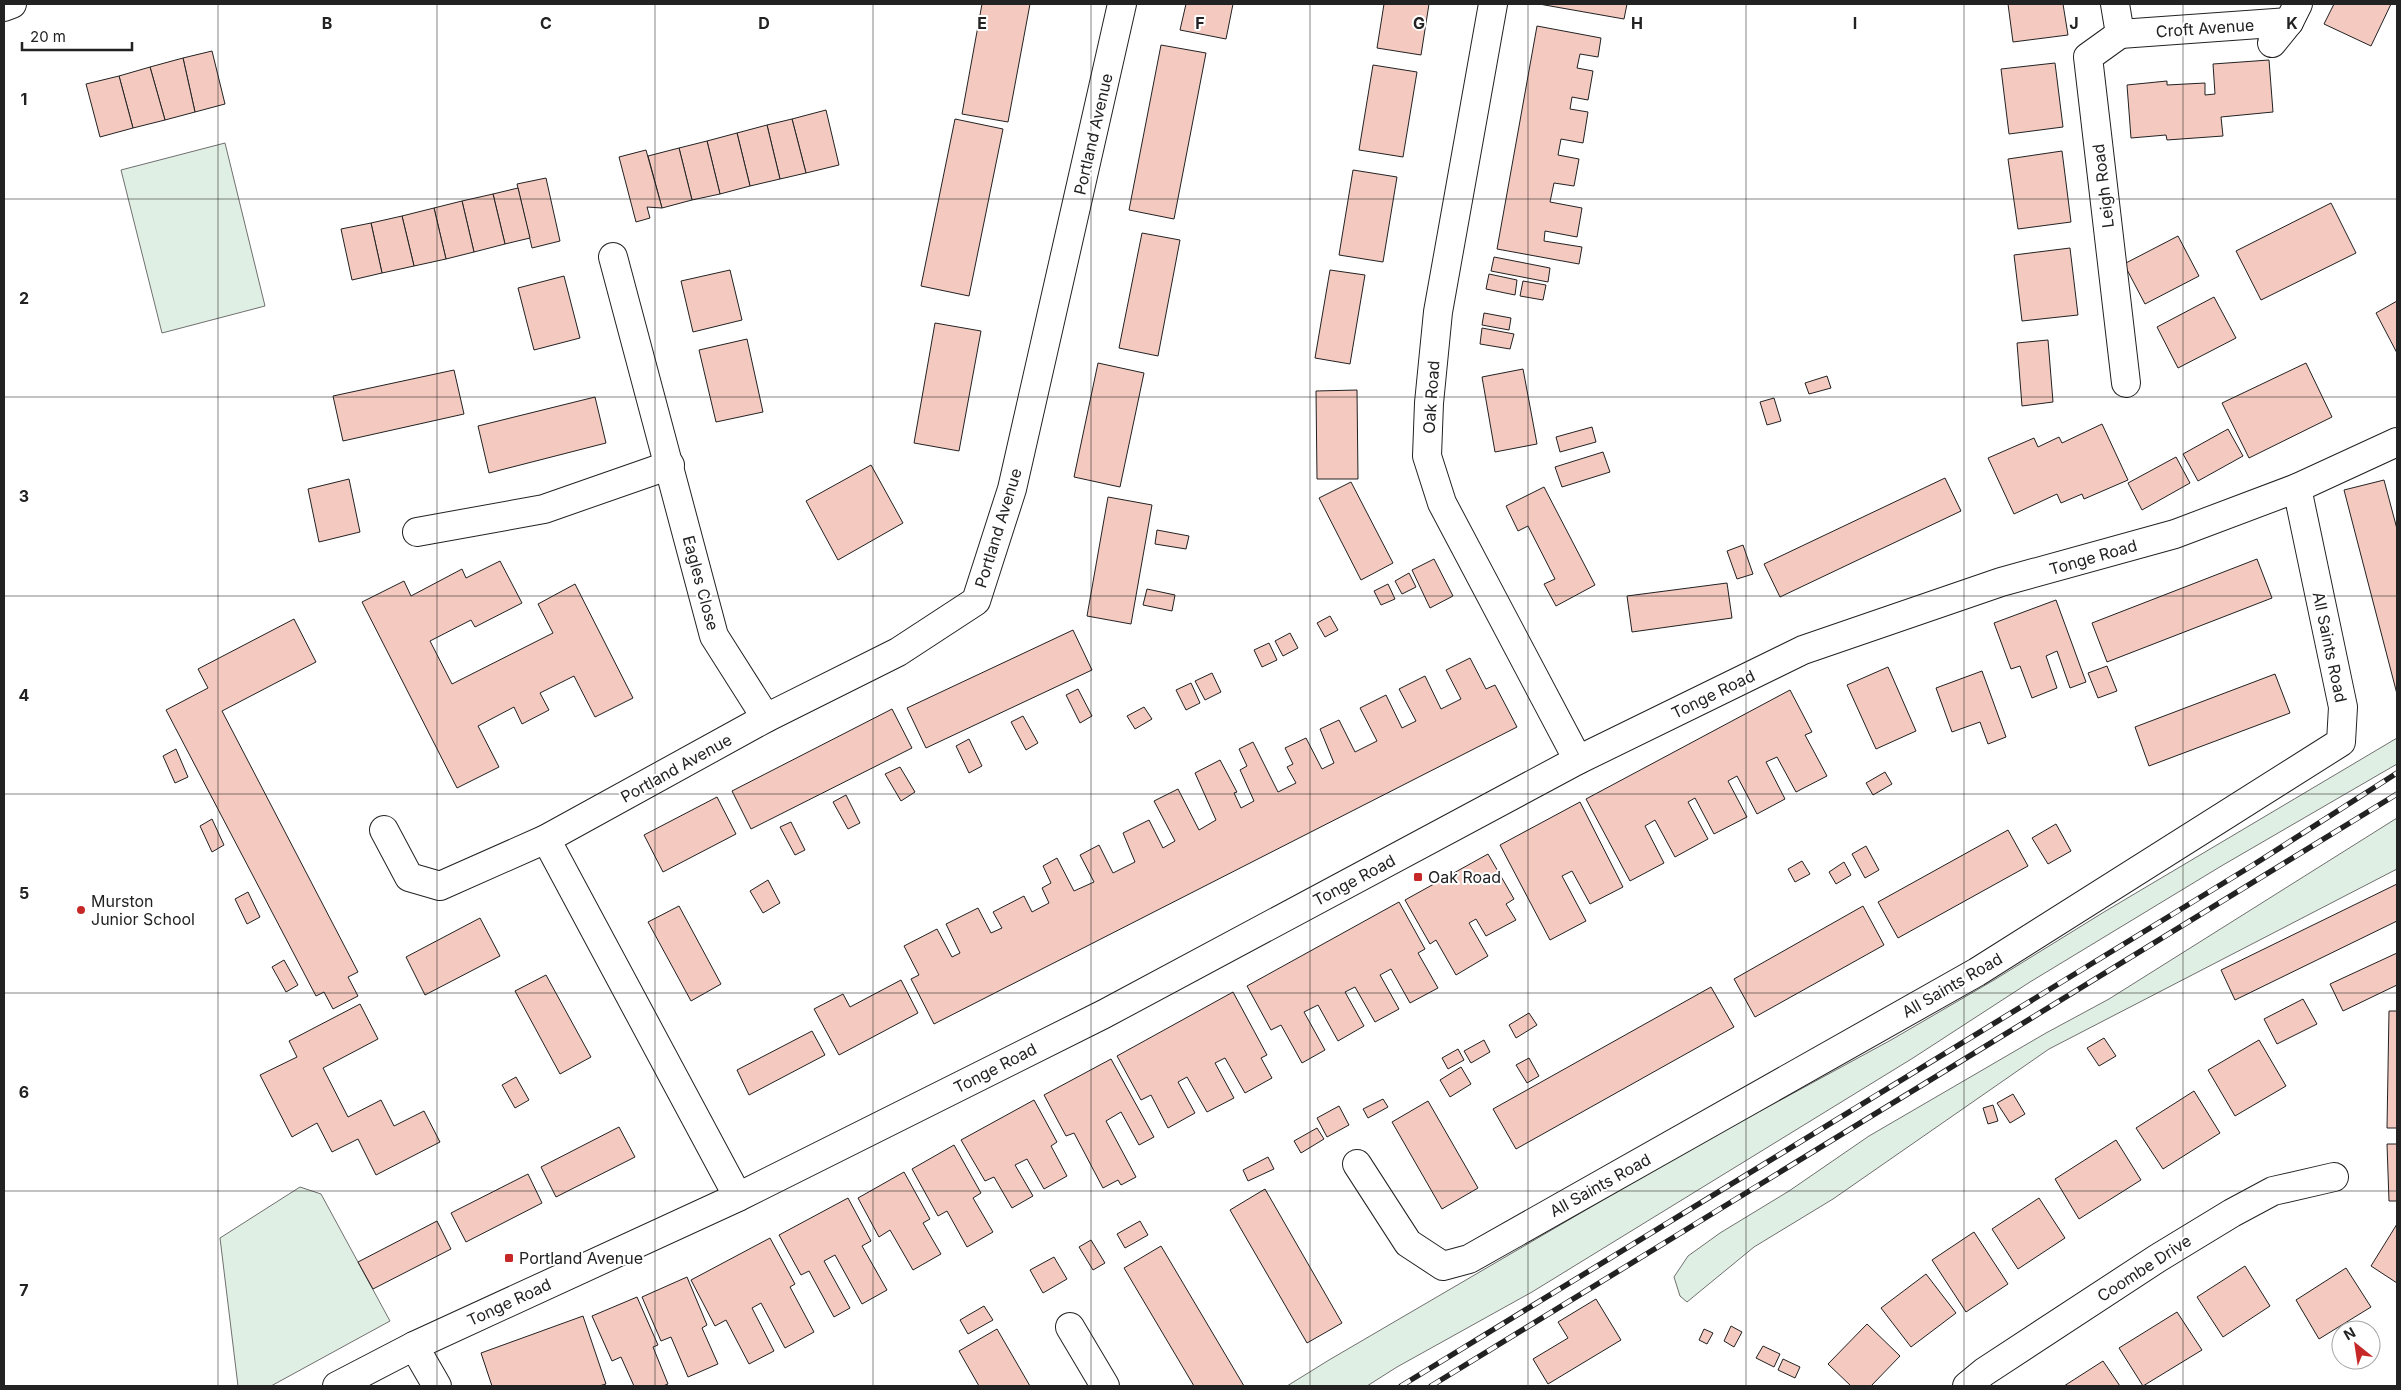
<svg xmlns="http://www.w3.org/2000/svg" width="2401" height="1390" font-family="Inter,sans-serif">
  <rect width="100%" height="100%" fill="#fff"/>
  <g fill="#e0efe3" stroke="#6f6f6f">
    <path d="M225 143 265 306 162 333 121 170Z"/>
    <path d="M2397 738V764L2223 865 2030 982 1913 1058 1532 1292 1397 1367 1367 1386H1287L1329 1360 1685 1152 1891 1040 1994 980 2104 912Z"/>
    <path d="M2397 818V869L2049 1049 1833 1199 1754 1247 1687 1302 1680 1296 1674 1277 1688 1256 1720 1233 1789 1191 1869 1136 2046 1033 2109 999Z"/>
    <path d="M300 1187 321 1194 390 1321 271 1386H238L220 1238Z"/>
  </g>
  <g fill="#f3c9c0" stroke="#222">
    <path d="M982 4H1030L1008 122 962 114Z"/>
    <path d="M1186 4H1233L1226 39 1180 30Z"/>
    <path d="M1384 4H1429L1421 55 1377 48Z"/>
    <path d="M1539 4H1627L1624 19Z"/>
    <path d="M2008 4H2063L2068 35 2013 42Z"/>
    <path d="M2334 4H2391L2371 46 2324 24Z"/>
    <path d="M1537 26 1601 38 1598 57 1580 54 1577 68 1593 71 1588 100 1572 97 1570 109 1588 112 1583 143 1561 139 1558 155 1579 159 1574 186 1554 183 1550 202 1582 208 1577 237 1545 231 1544 241 1582 247 1579 264 1497 249Z"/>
    <path d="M1161 45 1206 53 1174 219 1129 210Z"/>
    <path d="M212 51 225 104 195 112 183 58Z"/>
    <path d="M183 58 195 112 165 120 150 67Z"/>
    <path d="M2269 60 2273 112 2221 117 2223 136 2167 140 2166 135 2131 138 2127 85 2167 81V85L2205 83V95L2215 94 2213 64Z"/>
    <path d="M2055 63 2063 127 2009 134 2001 69Z"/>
    <path d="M1373 65 1417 72 1403 157 1359 150Z"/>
    <path d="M150 67 165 120 133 128 119 76Z"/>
    <path d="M119 76 133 128 100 137 86 84Z"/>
    <path d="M826 110 839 165 806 173 792 119Z"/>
    <path d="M792 119 806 173 780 179 767 125Z"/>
    <path d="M955 119 1003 129 969 296 921 286Z"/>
    <path d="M767 125 780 179 750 186 737 133Z"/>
    <path d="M737 133 750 186 720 194 707 141Z"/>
    <path d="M707 141 720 194 692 200 679 148Z"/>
    <path d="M679 148 692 200 662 208 648 156Z"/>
    <path d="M646 150 662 208 647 207 650 218 636 222 619 157Z"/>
    <path d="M2062 151 2071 222 2018 229 2008 159Z"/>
    <path d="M1353 170 1397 177 1383 262 1339 255Z"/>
    <path d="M546 178 560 241 532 248 517 184Z"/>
    <path d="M518 188 530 238 505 244 493 194Z"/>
    <path d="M493 194 505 244 474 252 462 201Z"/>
    <path d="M462 201 474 252 446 259 434 208Z"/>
    <path d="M2331 203 2356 253 2261 300 2236 251Z"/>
    <path d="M434 208 446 259 414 266 402 216Z"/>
    <path d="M402 216 414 266 382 273 371 223Z"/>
    <path d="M371 223 382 273 352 280 341 229Z"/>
    <path d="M1142 233 1180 240 1158 356 1119 348Z"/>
    <path d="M2178 236 2199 276 2145 304 2124 264Z"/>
    <path d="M2070 248 2078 315 2022 321 2014 255Z"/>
    <path d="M1494 257 1550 268 1548 282 1491 271Z"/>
    <path d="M730 270 742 320 693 332 681 281Z"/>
    <path d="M1330 270 1365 275 1350 364 1315 358Z"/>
    <path d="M1489 274 1517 280 1515 295 1486 289Z"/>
    <path d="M564 276 580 338 534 350 518 288Z"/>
    <path d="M1523 281 1546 285 1543 300 1520 296Z"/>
    <path d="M2214 297 2236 338 2178 368 2157 327Z"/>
    <path d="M2397 301V353L2376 313Z"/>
    <path d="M1484 313 1511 318 1509 330 1482 325Z"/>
    <path d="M935 323 981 331 959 451 914 443Z"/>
    <path d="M1482 328 1514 334 1510 349 1480 344Z"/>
    <path d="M747 339 763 412 716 422 699 350Z"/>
    <path d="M2048 340 2053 402 2022 406 2017 343Z"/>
    <path d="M1098 363 1144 373 1120 487 1074 477Z"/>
    <path d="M2306 363 2332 417 2249 458 2222 403Z"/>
    <path d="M1523 369 1537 444 1495 452 1482 377Z"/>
    <path d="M454 370 464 414 343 441 333 396Z"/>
    <path d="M1827 376 1831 388 1809 394 1805 383Z"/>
    <path d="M1357 390 1358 479H1317L1316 391Z"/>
    <path d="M595 397 606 443 489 473 478 426Z"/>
    <path d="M1774 398 1781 421 1767 425 1760 402Z"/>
    <path d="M2102 424 2128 480 2084 499 2082 494 2061 503 2057 494 2014 514 1988 458 2034 438 2038 447 2059 437 2062 443Z"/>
    <path d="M1592 427 1596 442 1560 452 1556 437Z"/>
    <path d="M2228 429 2243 456 2198 481 2183 454Z"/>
    <path d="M1603 452 1610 472 1562 487 1555 467Z"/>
    <path d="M2176 457 2190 483 2142 510 2128 483Z"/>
    <path d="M871 465 903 523 838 560 806 501Z"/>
    <path d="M1945 478 1961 511 1780 597 1764 564Z"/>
    <path d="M349 479 360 532 319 542 308 489Z"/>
    <path d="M2384 480 2397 529V694L2344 490Z"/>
    <path d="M1351 482 1393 563 1361 580 1319 498Z"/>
    <path d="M1544 487 1595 585 1556 606 1544 584 1555 579 1528 526 1518 531 1506 506Z"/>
    <path d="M1108 497 1152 505 1131 624 1087 616Z"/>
    <path d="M1157 530 1189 536 1186 549 1155 544Z"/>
    <path d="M1743 545 1753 574 1737 579 1727 551Z"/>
    <path d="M1434 559 1453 596 1430 608 1412 570Z"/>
    <path d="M2257 559 2272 598 2107 662 2092 623Z"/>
    <path d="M500 561 522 603 475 627 471 620 430 641 452 684 553 633 538 604 575 584 633 698 595 717 574 676 540 693 549 710 522 724 514 707 478 726 499 767 457 788 362 602 404 581 411 596 462 569 466 578Z"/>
    <path d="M1409 573 1416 587 1402 594 1395 581Z"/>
    <path d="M1727 583 1732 618 1632 632 1627 596Z"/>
    <path d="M1388 584 1395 599 1381 605 1374 591Z"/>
    <path d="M1147 589 1175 595 1172 611 1143 605Z"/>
    <path d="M2056 600 2086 682 2070 688 2057 651 2046 656 2057 688 2032 698 2020 666 2011 669 1994 623Z"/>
    <path d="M1330 616 1338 630 1325 637 1317 623Z"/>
    <path d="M294 619 316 662 222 711 358 972 348 977 358 996 333 1009 324 992 316 996 166 710 208 688 198 669Z"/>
    <path d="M1073 630 1092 670 926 748 907 708Z"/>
    <path d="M1290 633 1298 648 1283 656 1275 641Z"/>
    <path d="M1269 643 1277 660 1262 667 1254 650Z"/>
    <path d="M1470 658 1486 689 1495 685 1517 727 934 1024 911 979 919 975 904 946 937 929 952 957 960 953 946 924 978 908 991 933 1002 928 993 912 1024 896 1032 912 1049 903 1042 888 1051 883 1043 866 1057 858 1074 891 1094 882 1080 855 1099 845 1113 873 1135 862 1123 833 1149 820 1163 848 1175 841 1154 801 1178 789 1199 830 1216 820 1195 773 1220 760 1237 792 1234 793 1241 808 1254 801 1240 770 1247 766 1239 749 1253 742 1278 792 1296 783 1287 767 1293 764 1285 748 1306 738 1322 769 1334 763 1320 729 1339 720 1355 752 1377 741 1360 708 1386 695 1402 728 1416 721 1399 689 1425 676 1441 709 1461 699 1446 670Z"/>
    <path d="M2107 666 2117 691 2098 698 2088 673Z"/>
    <path d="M1888 667 1916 731 1876 749 1847 685Z"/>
    <path d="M1982 671 2006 737 1988 744 1980 722 1952 732 1936 688Z"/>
    <path d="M1212 673 1221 692 1205 700 1195 681Z"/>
    <path d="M2275 674 2290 713 2149 766 2135 727Z"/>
    <path d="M1191 683 1200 703 1186 710 1176 690Z"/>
    <path d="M1078 689 1092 716 1080 723 1066 695Z"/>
    <path d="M1790 690 1812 732 1805 735 1827 776 1796 792 1777 757 1766 762 1785 799 1757 814 1737 776 1728 781 1747 817 1714 834 1695 798 1688 802 1708 839 1675 857 1655 820 1645 826 1664 863 1630 881 1586 799Z"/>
    <path d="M1144 707 1152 719 1135 729 1127 716Z"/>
    <path d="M892 709 912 748 751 829 732 791Z"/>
    <path d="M1023 716 1038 743 1026 750 1011 722Z"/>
    <path d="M969 739 982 766 969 773 956 746Z"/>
    <path d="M176 749 188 777 175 783 163 756Z"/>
    <path d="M900 767 915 792 901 801 885 774Z"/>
    <path d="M1885 772 1892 784 1873 795 1866 783Z"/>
    <path d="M846 795 860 823 848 829 833 802Z"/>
    <path d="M717 797 736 834 663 872 644 835Z"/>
    <path d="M1580 802 1623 887 1590 904 1572 871 1562 876 1586 921 1550 940 1500 845Z"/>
    <path d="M212 819 224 845 212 852 200 826Z"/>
    <path d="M791 822 805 850 795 855 780 827Z"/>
    <path d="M2056 824 2071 851 2048 864 2032 838Z"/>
    <path d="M2008 830 2028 866 1898 938 1878 902Z"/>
    <path d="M1866 846 1879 870 1865 878 1852 854Z"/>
    <path d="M1488 854 1514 899 1506 904 1516 920 1486 936 1476 919 1469 923 1488 956 1456 975 1436 940 1430 944 1405 900Z"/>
    <path d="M1802 861 1810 874 1795 882 1788 869Z"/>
    <path d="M1844 862 1851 875 1836 884 1829 872Z"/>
    <path d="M768 880 780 903 763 913 750 891Z"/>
    <path d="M2397 884V921L2235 1000 2221 970Z"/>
    <path d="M248 892 260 917 247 924 235 899Z"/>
    <path d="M1399 902 1425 949 1418 953 1438 988 1410 1003 1391 969 1380 975 1399 1009 1375 1022 1355 987 1345 992 1364 1026 1338 1041 1318 1005 1304 1012 1325 1050 1302 1063 1281 1025 1271 1030 1247 986Z"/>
    <path d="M679 906 721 984 691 1001 648 922Z"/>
    <path d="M1863 906 1884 945 1755 1017 1734 979Z"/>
    <path d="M480 918 500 956 425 995 406 957Z"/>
    <path d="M2397 953V985L2343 1011 2330 984Z"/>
    <path d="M284 960 298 985 286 992 272 967Z"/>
    <path d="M546 975 591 1057 560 1074 515 991Z"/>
    <path d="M901 980 918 1013 839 1055 814 1009 843 994 850 1007Z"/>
    <path d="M1711 987 1734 1027 1516 1149 1493 1109Z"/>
    <path d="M1233 992 1267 1055 1261 1058 1272 1078 1245 1093 1225 1058 1215 1063 1234 1098 1207 1112 1187 1077 1178 1082 1195 1113 1168 1128 1151 1095 1141 1100 1117 1056Z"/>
    <path d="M2303 999 2317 1024 2277 1044 2264 1019Z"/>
    <path d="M360 1004 378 1039 323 1068 348 1117 381 1100 394 1126 424 1111 440 1142 376 1175 358 1139 332 1152 317 1123 292 1137 260 1075 297 1057 289 1041Z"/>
    <path d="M2389 1011H2397V1128H2387Z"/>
    <path d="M1529 1013 1537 1025 1516 1038 1509 1025Z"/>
    <path d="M812 1031 825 1055 749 1095 737 1070Z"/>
    <path d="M2104 1038 2116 1056 2099 1066 2087 1048Z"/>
    <path d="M1484 1040 1490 1052 1471 1063 1464 1051Z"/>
    <path d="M2259 1040 2286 1086 2235 1116 2208 1070Z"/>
    <path d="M1458 1049 1464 1060 1448 1069 1442 1058Z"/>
    <path d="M1529 1058 1539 1076 1527 1083 1516 1065Z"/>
    <path d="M1111 1059 1154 1137 1139 1145 1121 1112 1106 1121 1136 1177 1121 1185 1118 1180 1103 1188 1074 1133 1066 1136 1044 1095Z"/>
    <path d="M1461 1067 1471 1084 1450 1097 1440 1080Z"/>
    <path d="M516 1077 529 1100 515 1108 502 1085Z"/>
    <path d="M2194 1091 2220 1133 2163 1169 2136 1128Z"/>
    <path d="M2013 1094 2025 1114 2010 1123 1997 1103Z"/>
    <path d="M1383 1099 1388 1107 1368 1118 1363 1109Z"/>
    <path d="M1034 1100 1057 1142 1051 1146 1067 1176 1044 1189 1027 1159 1015 1165 1033 1196 1012 1208 994 1177 985 1181 961 1140Z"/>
    <path d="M1428 1101 1478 1188 1442 1209 1392 1122Z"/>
    <path d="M1993 1105 1998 1121 1988 1124 1983 1108Z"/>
    <path d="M1339 1106 1349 1125 1327 1137 1317 1118Z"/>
    <path d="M619 1127 635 1157 556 1197 541 1167Z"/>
    <path d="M1317 1128 1324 1139 1301 1153 1294 1141Z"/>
    <path d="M2116 1140 2141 1180 2079 1219 2055 1179Z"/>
    <path d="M2387 1144H2397V1201H2389Z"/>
    <path d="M954 1145 981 1193 973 1198 993 1232 967 1247 947 1211 938 1216 912 1169Z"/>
    <path d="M1268 1157 1274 1169 1248 1181 1243 1170Z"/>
    <path d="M904 1172 930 1219 923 1223 941 1254 913 1270 890 1230 879 1237 858 1198Z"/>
    <path d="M528 1174 542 1203 466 1242 451 1213Z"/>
    <path d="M1265 1189 1342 1323 1307 1343 1230 1210Z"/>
    <path d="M848 1198 871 1241 862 1246 887 1290 862 1304 835 1255 824 1261 850 1308 834 1317 809 1271 801 1275 779 1235Z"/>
    <path d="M2039 1198 2065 1238 2018 1269 1992 1229Z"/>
    <path d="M437 1221 451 1249 373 1289 358 1262Z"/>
    <path d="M1140 1221 1148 1235 1125 1248 1117 1234Z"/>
    <path d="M2397 1224V1283L2371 1266Z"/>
    <path d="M1974 1232 2008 1284 1966 1312 1932 1260Z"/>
    <path d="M770 1238 795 1284 790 1287 814 1332 785 1348 761 1303 752 1308 774 1351 749 1364 726 1320 715 1326 691 1280Z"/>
    <path d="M1091 1240 1105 1263 1093 1270 1079 1247Z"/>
    <path d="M1161 1246 1244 1386H1194L1124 1268Z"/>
    <path d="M1054 1257 1067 1279 1043 1293 1030 1270Z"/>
    <path d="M2245 1266 2270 1306 2223 1337 2197 1297Z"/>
    <path d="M2346 1268 2371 1307 2319 1339 2296 1300Z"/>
    <path d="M1926 1274 1956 1313 1911 1347 1881 1308Z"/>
    <path d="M687 1277 707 1325 702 1328 718 1364 688 1377 671 1337 661 1341 642 1297Z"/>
    <path d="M637 1297 658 1345 653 1347 668 1384 663 1386H634L621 1357 612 1361 592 1316Z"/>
    <path d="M1596 1299 1621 1340 1548 1384 1533 1359 1568 1338 1558 1322Z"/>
    <path d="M984 1306 993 1320 968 1334 960 1320Z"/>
    <path d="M2177 1312 2202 1350 2143 1386 2119 1348Z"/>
    <path d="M583 1316 606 1384 599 1386H492L481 1353Z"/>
    <path d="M1867 1324 1900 1356 1871 1386H1851L1828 1364Z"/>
    <path d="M1731 1326 1742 1332 1734 1347 1724 1341Z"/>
    <path d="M997 1329 1030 1386H979L959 1351Z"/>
    <path d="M1704 1329 1713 1333 1707 1344 1699 1340Z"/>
    <path d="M1763 1346 1780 1354 1774 1367 1756 1358Z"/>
    <path d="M1783 1359 1800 1367 1795 1378 1778 1370Z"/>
    <path d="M2103 1361 2120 1386H2064Z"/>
  </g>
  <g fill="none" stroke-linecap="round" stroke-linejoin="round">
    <g stroke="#222" stroke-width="30">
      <g id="minor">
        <path d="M1493 4 1438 312 1429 403 1427 456 1442 503 1578 760"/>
        <path d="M2115 4 2120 34 2088 57 2126 383"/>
        <path d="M4 7 12 4"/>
        <path d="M2120 34 2289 22"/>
        <path d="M2272 43 2289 22 2298 4"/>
        <path d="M613 257 714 636 766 718"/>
        <path d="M417 532 544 509 670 465"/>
        <path d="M384 830 409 877 440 886 546 839 766 718 898 652 976 601 1012 489 1122 4"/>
        <path d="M546 839 738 1197"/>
        <path d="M1357 1164 1408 1243 1443 1266 1469 1259 1977 972 2341 742 2343 707 2297 488"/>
        <path d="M1070 1327 1105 1386"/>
        <path d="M414 1346 437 1386"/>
        <path d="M337 1386 414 1346 738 1197 1104 1014 1578 760 1803 650 2001 582 2175 534 2297 488 2397 442"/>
        <path d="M1967 1386 1984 1372 2158 1258 2232 1213 2273 1191 2334 1177"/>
      </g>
    </g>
    <use href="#minor" stroke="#fff" stroke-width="28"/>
    <g stroke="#222" stroke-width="5.5">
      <g id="rail">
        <path d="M1401 1386 2253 865 2397 773"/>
        <path d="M1431 1386 2397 794"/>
      </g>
    </g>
    <use href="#rail" stroke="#fff" stroke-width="4" stroke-dasharray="11" stroke-linecap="butt"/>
  </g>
  <path fill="none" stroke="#222" stroke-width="1" stroke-opacity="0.55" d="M218 4V1386M437 4V1386M655 4V1386M873 4V1386M1091 4V1386M1310 4V1386M1528 4V1386M1746 4V1386M1964 4V1386M2183 4V1386M4 199H2397M4 397H2397M4 596H2397M4 794H2397M4 993H2397M4 1191H2397"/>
  <g fill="#c62828" stroke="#fff" stroke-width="2">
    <rect x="1413" y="872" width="10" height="10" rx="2.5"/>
    <circle cx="81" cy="910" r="5"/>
    <rect x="504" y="1253" width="10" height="10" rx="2.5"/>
  </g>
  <g text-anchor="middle" stroke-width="4" stroke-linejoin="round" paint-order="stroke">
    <g font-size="16" fill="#222" stroke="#fff">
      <text transform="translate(2205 28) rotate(-4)" y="6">Croft Avenue</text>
      <text transform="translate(1093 134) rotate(-77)" y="6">Portland Avenue</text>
      <text transform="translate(2103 186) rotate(-97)" y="6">Leigh Road</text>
      <text transform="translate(1431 397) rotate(-86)" y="6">Oak Road</text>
      <text transform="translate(998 528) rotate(-73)" y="6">Portland Avenue</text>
      <text transform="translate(2093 557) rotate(-16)" y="6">Tonge Road</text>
      <text transform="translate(701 583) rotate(75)" y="6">Eagles Close</text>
      <text transform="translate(2330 647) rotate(78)" y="6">All Saints Road</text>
      <text transform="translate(1713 694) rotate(-26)" y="6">Tonge Road</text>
      <text transform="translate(676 768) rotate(-29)" y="6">Portland Avenue</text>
      <text transform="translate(1354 880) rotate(-28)" y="6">Tonge Road</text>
      <text transform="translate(1952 985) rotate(-30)" y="6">All Saints Road</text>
      <text transform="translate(995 1068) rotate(-27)" y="6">Tonge Road</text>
      <text transform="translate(1600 1185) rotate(-29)" y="6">All Saints Road</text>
      <text transform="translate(2144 1268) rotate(-33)" y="6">Coombe Drive</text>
      <text transform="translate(509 1302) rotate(-25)" y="6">Tonge Road</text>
    </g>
    <g font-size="16" fill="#222" stroke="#fff" text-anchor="start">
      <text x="1428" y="883">Oak Road</text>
      <text x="91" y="907">Murston<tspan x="91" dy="18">Junior School</tspan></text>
      <text x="519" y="1264">Portland Avenue</text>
    </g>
  </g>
  <g font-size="16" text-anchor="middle" font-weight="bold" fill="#222" stroke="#fff" stroke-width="4" stroke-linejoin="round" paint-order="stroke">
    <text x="327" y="29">B</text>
    <text x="546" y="29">C</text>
    <text x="764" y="29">D</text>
    <text x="982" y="29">E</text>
    <text x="1200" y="29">F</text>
    <text x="1419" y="29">G</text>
    <text x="1637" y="29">H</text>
    <text x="1855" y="29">I</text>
    <text x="2074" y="29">J</text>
    <text x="2292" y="29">K</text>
    <text x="24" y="105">1</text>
    <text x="24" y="304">2</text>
    <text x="24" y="502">3</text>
    <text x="24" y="701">4</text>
    <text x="24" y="899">5</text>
    <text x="24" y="1098">6</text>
    <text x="24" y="1296">7</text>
  </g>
  <rect width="2401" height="1390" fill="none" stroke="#222222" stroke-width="10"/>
  <g transform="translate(2356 1345) rotate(330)"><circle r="24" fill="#ffffff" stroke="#a7a7a7"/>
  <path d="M0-4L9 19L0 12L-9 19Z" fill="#c62828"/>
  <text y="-8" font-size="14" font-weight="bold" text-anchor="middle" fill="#222222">N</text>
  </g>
  <path d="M22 42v8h110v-8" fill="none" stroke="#222222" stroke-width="2.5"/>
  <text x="30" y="42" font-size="15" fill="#222222" stroke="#ffffff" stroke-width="4" paint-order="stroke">20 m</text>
</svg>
